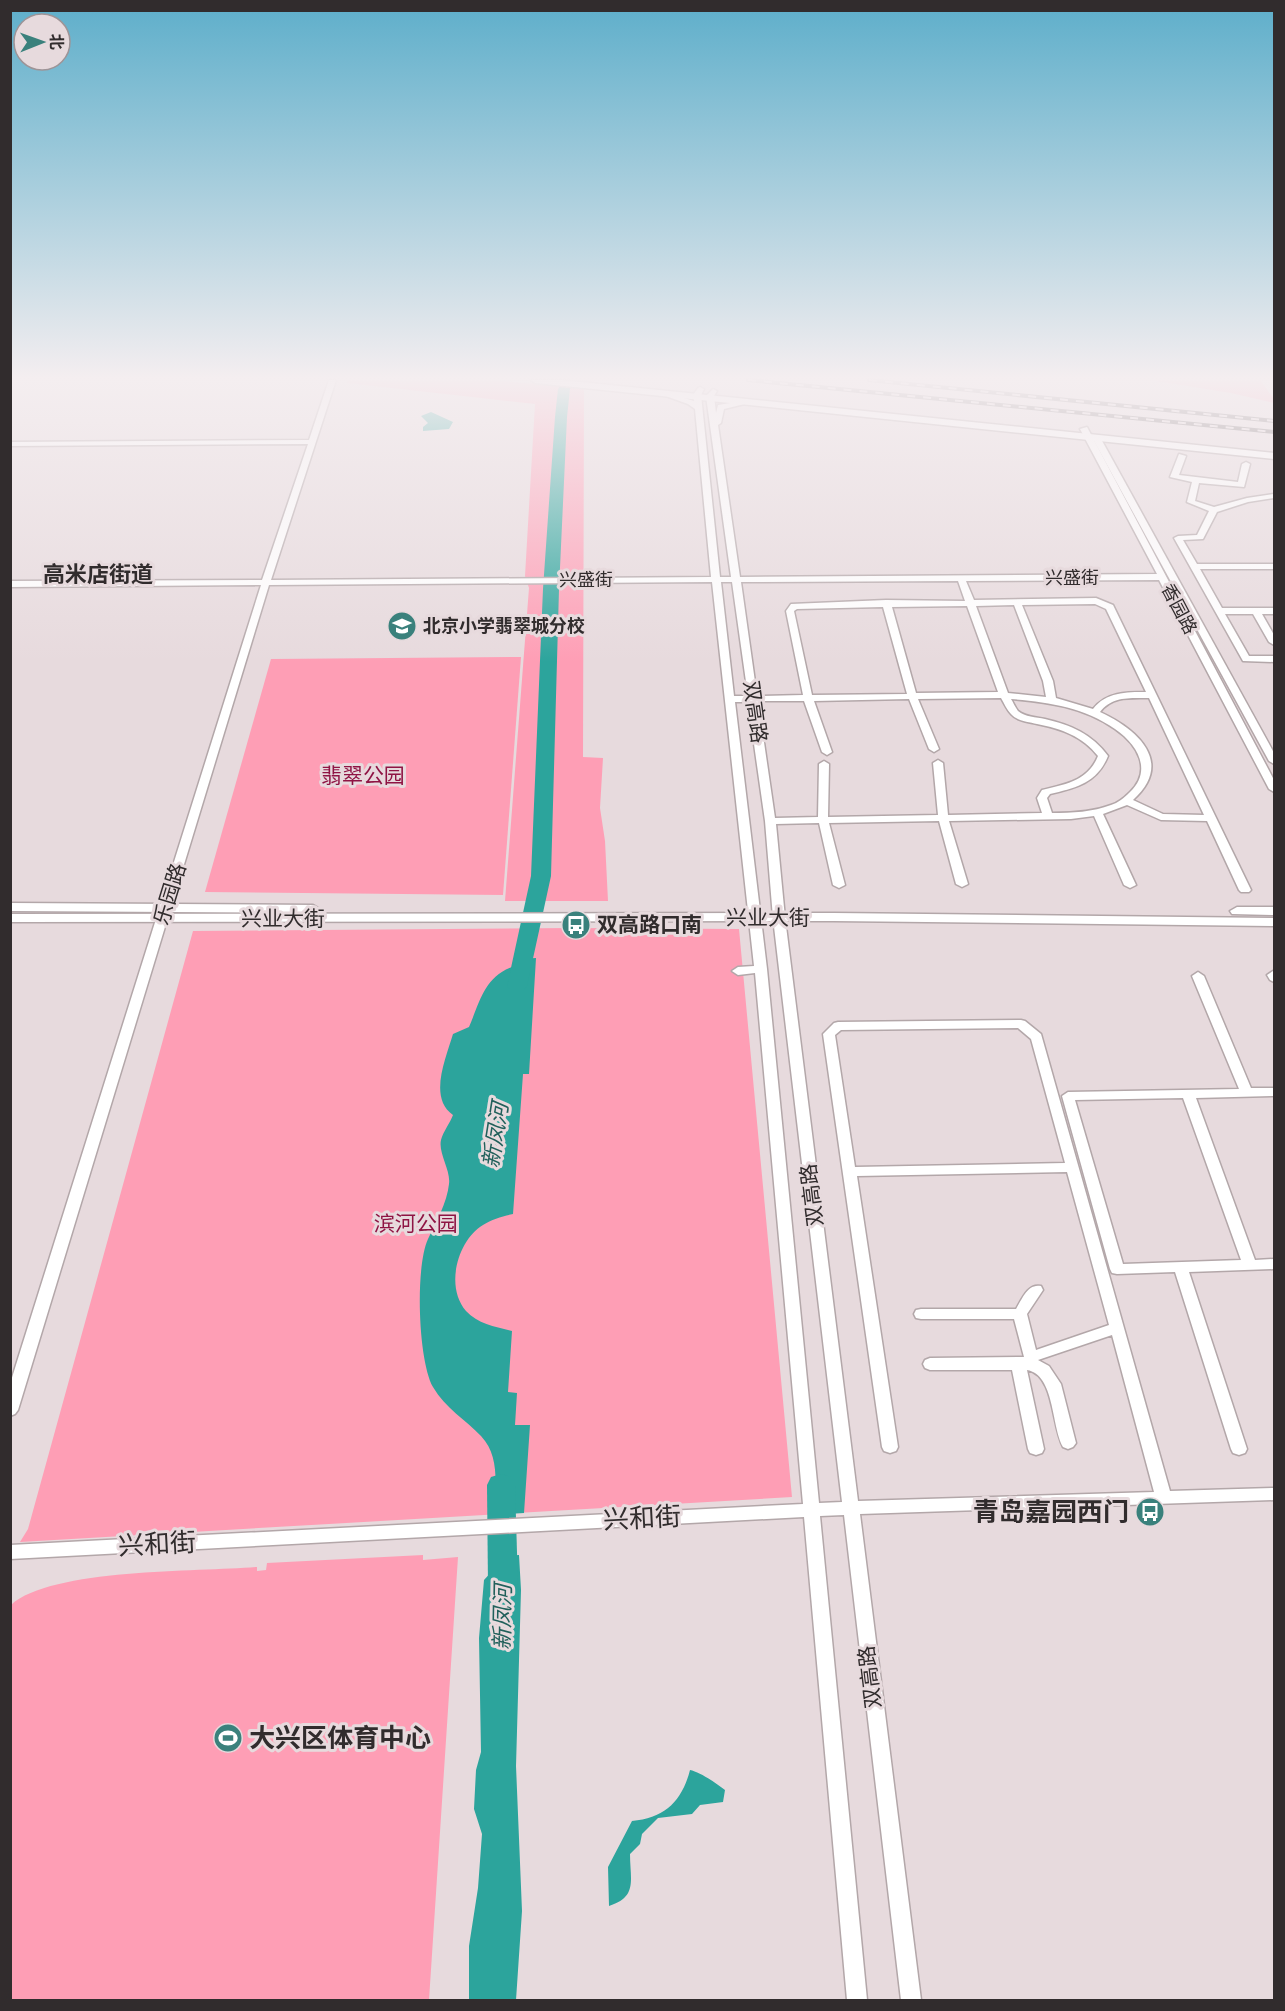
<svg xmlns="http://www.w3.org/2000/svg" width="1285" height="2011" font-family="'Exo 2','Noto Sans SC',sans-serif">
  <rect width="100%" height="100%" fill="#e7dadd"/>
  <g fill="#fe9eb5">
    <path d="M348 380H492L584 389 583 757 603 758 600 808 605 841 608 901H505L529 588 525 576 535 404 347 383Z"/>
    <path d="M1150 380H1260L1274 399V403L1231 393Z"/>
    <path d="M521 657 503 895 205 892 271 659Z"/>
    <path d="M573 928 739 929 792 1497 20 1542 28 1529 193 931Z"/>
    <path d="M423 1555V1560L458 1557 429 2000H11V1605C52 1568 199 1572 257 1567V1571L266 1570 267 1563Z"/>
  </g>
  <g fill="#2ca49c">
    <path d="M431 412 453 422 449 429 423 431V427L428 423 421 416Z"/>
    <path d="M536 958 529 1074H523L513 1214C503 1216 492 1219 483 1225 457 1241 445 1287 466 1311 478 1324 496 1327 512 1331L508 1392 517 1393 515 1425H530L524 1513 494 1515C495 1489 501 1457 481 1436 466 1420 445 1408 433 1387 418 1360 415 1267 428 1239 436 1222 447 1203 449 1184 451 1170 438 1153 441 1140 443 1132 450 1123 453 1115 428 1098 446 1058 453 1034L469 1027C481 999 485 974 518 965L519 959Z"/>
    <path d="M519 1555 521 1590 516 1766 522 1911 516 2000H469V1946L478 1888 482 1834 474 1809 476 1770 481 1752 479 1638 484 1580 506 1556Z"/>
    <path d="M690 1770C700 1772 716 1783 725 1790L723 1802 700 1805 692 1814 658 1818 642 1834 640 1844 630 1854C630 1880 638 1897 609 1906L608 1867 632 1821C665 1818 682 1801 690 1770Z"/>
  </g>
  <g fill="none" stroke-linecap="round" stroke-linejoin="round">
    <g fill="#2ca49c" fill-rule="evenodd">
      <path d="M564 380H576L570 389 567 417 559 589 551 876 527 986 524 990H510L507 986 531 876 543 589 555 417 558 389Z"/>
      <path d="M501 1474 511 1477 515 1485 518 1586 513 1595 503 1598 493 1595 488 1586 487 1485 491 1477Z"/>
    </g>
    <g stroke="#b3a7a9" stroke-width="3">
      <g id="minor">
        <path d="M329 380H336L271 580 711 577 695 409 688 404 663 395 667 393 694 401 693 395 698 388 700 387 704 389 701 395 720 577H731L706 396 713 389 717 391 714 396 716 413 718 405 749 400 753 402 724 409 721 423 718 425 740 577 1157 574 1080 429 1087 427 1274 780V792L1269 789 1159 580 966 581 974 600 1096 598 1113 605 1251 890 1249 892H1241L1239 890 1207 821 1161 820 1127 805 1103 814 1136 885 1130 888 1124 885 1094 816 1071 819 949 821 968 884 962 887 956 884 939 821 829 823 845 885 839 888 833 885 819 823 776 824 785 918 858 1501 1154 1492 1112 1335 1038 1360 1049 1366 1061 1384 1076 1443 1073 1447 1068 1449 1063 1447C1051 1425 1055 1375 1027 1370L1044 1449 1042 1453 1036 1455 1030 1453 1028 1449 1012 1370H930L925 1368 923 1364 925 1360 930 1358 1024 1357 1014 1319H921L916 1318 914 1314 916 1310 921 1309H1016C1022 1299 1028 1283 1041 1286L1043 1290 1027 1314 1036 1350 1109 1325 1067 1172 857 1176 898 1447 896 1451 890 1453 884 1451 882 1447 823 1034 834 1023 838 1022 1021 1020 1025 1021 1041 1034 1170 1491 1274 1488V1500L860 1514 921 2000H901L844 1515 820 1516 867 2000H847L804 1517 10 1559V1545L803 1504 755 973 738 975 732 971 738 967 754 966 712 582 269 585 18 1410 15 1414 10 1416V1384L261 585 10 587V581L262 580 308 444 10 446V442L309 440ZM958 581 965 601 886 600 791 604 786 611 803 695 757 696 741 582ZM721 582H732L748 696H734ZM1095 604 1106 609 1146 692C1126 692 1106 692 1093 709L1056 698 1053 681 1022 605ZM1014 605 1043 681 1046 697 1008 693 976 606ZM967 606 998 692 916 693 892 607ZM883 607 907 694 812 695 794 611 797 609ZM1001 698C1004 703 1007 710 1011 714 1017 721 1028 722 1037 724 1062 729 1082 736 1098 756 1088 781 1066 784 1042 790L1037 798 1042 813 948 815 943 763 938 760 933 763 938 815 828 817 829 764 824 761 819 764 818 817 775 818 758 701H804L822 752 827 755 832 752 814 701 909 699 929 749 934 752 939 749 918 699ZM1149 698 1204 815 1163 814 1133 800C1174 763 1139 730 1100 712 1112 696 1130 698 1149 698ZM1011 699C1047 702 1084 707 1115 729 1137 744 1153 770 1130 792 1124 798 1118 803 1111 805 1093 812 1072 813 1052 813L1047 798 1050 794C1076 788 1097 783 1108 756 1092 734 1071 725 1045 719 1036 717 1025 717 1018 711 1015 707 1013 702 1011 699ZM735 702H748L765 821 773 918 842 1502 819 1503 767 969ZM1018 1028 1031 1039 1065 1163 855 1167 835 1035 841 1030Z"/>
        <path d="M1094 437 1101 439 1274 753V764L1269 761 1093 439Z"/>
        <path d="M1179 454 1186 456 1179 475 1238 482 1242 464 1246 462 1250 464 1244 487 1199 483 1195 501 1214 507 1247 498 1274 494V498L1248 502 1217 512 1203 539 1183 540 1197 564H1274V569H1200L1222 608H1274V614H1262L1274 635V645L1269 642 1253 614H1225L1249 656H1274V662L1243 661 1174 538 1178 536 1197 535 1209 511 1187 502 1192 482 1170 477Z"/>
        <path d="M1273 971 1274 972V982L1270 980 1267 975Z"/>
        <path d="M1198 972 1204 976 1251 1088H1274V1096L1196 1098 1255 1260 1274 1259V1269L1189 1272 1247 1449 1245 1453 1239 1455 1233 1453 1231 1449 1175 1272 1117 1274 1112 1273 1110 1269 1062 1096 1068 1092 1239 1089 1192 976ZM1183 1098 1241 1260 1123 1264 1075 1100Z"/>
      </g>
    </g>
    <g stroke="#b3a7a9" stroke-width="3">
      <g id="major">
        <path d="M531 380H561L1274 453V459L535 383Z"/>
        <path d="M10 903 313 905 320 909 313 913 10 911Z"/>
        <path d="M1237 907H1274V915L1232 914 1230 911Z"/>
        <path d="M834 913 1274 918V926L834 921 10 922V914Z"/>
      </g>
    </g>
    <use href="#minor" fill="#fff" fill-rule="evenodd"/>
    <use href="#major" fill="#fff" fill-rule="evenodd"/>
    <g stroke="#655d5f" stroke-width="4">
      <g id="rail">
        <path d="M748 380 1274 432"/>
        <path d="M869 380 1274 421"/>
      </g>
    </g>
    <use href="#rail" stroke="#e7dadd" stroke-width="2" stroke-dasharray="8" stroke-linecap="butt"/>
  </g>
  <linearGradient id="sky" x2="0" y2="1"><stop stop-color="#5daeca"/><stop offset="0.57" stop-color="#f4eef0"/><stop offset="1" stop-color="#f4eef0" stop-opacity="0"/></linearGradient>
  <rect width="1285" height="662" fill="url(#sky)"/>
  <defs>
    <g id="school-disc" transform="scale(1.5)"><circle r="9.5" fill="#3a817c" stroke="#e7dadd"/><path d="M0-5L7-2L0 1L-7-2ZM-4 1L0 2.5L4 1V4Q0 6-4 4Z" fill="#fff"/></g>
    <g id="bus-disc" transform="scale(1.5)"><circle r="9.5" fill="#3a817c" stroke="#e7dadd"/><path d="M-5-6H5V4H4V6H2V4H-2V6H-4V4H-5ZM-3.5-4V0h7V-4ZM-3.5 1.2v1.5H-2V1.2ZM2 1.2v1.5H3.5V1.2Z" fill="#fff"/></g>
    <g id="stadium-disc" transform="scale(1.5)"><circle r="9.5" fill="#3a817c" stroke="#e7dadd"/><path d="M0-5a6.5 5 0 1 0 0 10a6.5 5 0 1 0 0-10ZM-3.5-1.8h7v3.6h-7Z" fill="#fff"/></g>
  </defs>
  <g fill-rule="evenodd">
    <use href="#school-disc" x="402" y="626"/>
    <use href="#bus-disc" x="576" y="925"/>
    <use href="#bus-disc" x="1150" y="1512"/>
    <use href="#stadium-disc" x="228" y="1738"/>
  </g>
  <g text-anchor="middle" stroke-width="6" stroke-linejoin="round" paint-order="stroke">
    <g font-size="18" fill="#312c2d" stroke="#e7dadd">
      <text x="1072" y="584">兴盛街</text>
      <text x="586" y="586">兴盛街</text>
      <text transform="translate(1179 609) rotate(62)" y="6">香园路</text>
    </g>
    <g font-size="18" font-weight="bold" fill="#312c2d" stroke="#e7dadd" text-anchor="start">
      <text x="423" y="632">北京小学翡翠城分校</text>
    </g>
    <g font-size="21" fill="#312c2d" stroke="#e7dadd">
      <text transform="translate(755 712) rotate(82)" y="7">双高路</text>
      <text transform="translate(170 894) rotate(-73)" y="7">乐园路</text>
      <text x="768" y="925">兴业大街</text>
      <text x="283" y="926">兴业大街</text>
      <text transform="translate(812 1195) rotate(-97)" y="7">双高路</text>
      <text transform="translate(870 1677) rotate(-97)" y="7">双高路</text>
    </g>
    <g font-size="21" fill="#8f1444" stroke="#e7dadd">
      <text x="363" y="783">翡翠公园</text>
      <text x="416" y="1231">滨河公园</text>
    </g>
    <g font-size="21" font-weight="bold" fill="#312c2d" stroke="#e7dadd" text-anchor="start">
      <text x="597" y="932">双高路口南</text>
    </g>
    <g font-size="22" font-weight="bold" fill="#312c2d" stroke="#e7dadd">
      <text x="98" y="582">高米店街道</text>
    </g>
    <g font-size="22" font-style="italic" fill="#21605b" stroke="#e7dadd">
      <text transform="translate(495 1135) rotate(-81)" y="8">新凤河</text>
      <text transform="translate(502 1617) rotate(-89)" y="8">新凤河</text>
    </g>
    <g font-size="26" font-weight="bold" fill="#312c2d" stroke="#e7dadd" text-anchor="end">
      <text x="1129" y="1521">青岛嘉园西门</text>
      <text x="249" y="1747" text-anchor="start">大兴区体育中心</text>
    </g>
    <g font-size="26" fill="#312c2d" stroke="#e7dadd">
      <text transform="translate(642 1518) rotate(-3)" y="9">兴和街</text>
      <text transform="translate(157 1544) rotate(-3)" y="9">兴和街</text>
    </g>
  </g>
  <rect width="1285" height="2011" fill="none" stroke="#312c2d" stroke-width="24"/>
  <g transform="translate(42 42) rotate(89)"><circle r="28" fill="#e7dadd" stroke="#9e9497" stroke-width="1.5"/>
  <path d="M0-4.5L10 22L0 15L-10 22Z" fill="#3a817c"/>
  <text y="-9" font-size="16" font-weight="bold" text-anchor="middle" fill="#312c2d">北</text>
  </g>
</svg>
